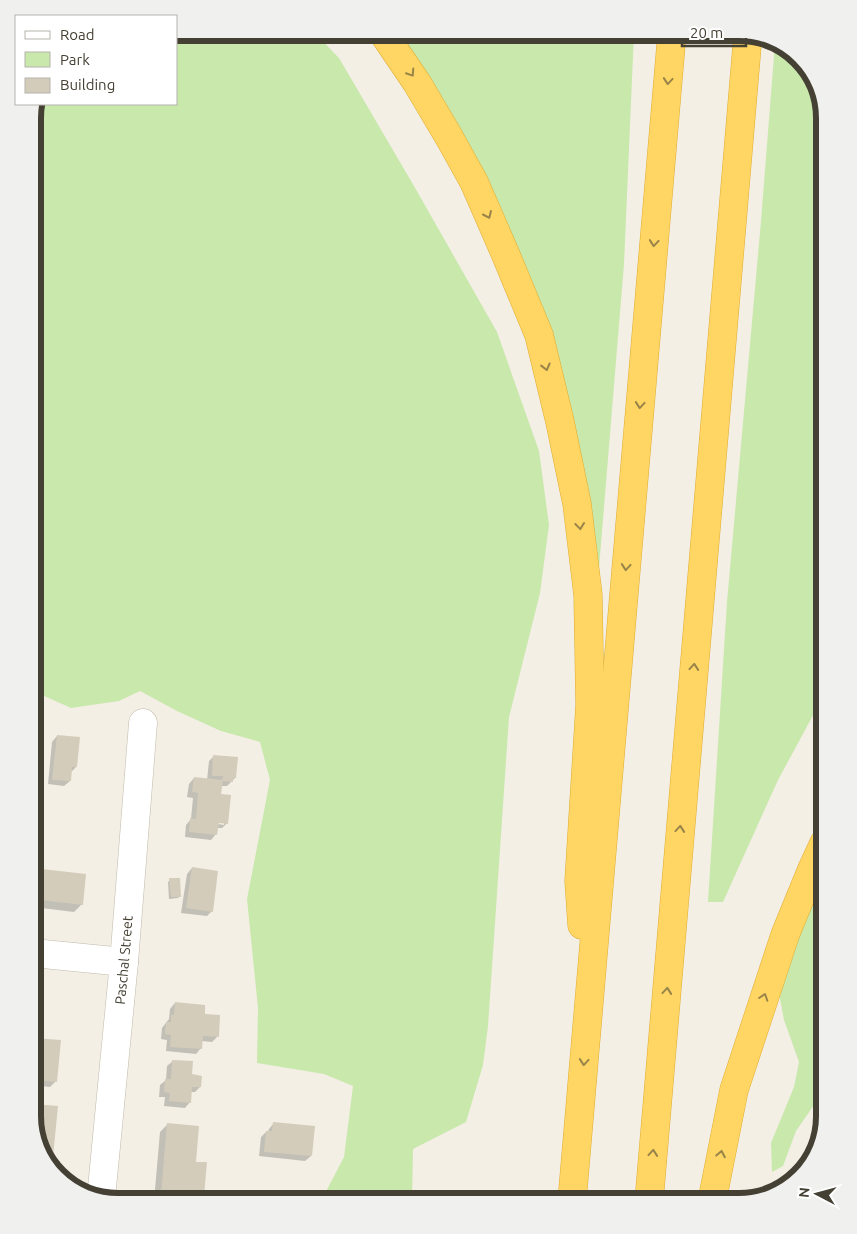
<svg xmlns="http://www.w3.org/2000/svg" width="857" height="1234" font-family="Ubuntu,sans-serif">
  <rect width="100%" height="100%" fill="#f3efe5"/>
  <g fill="#c9e8ac">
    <path d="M176 33H315L339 58 414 186 497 332 539 451 549 525 540 593 509 717 488 1026 483 1065 466 1122 413 1149 412 1201H321L344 1157 353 1086 324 1074 257 1063 258 1008 247 899 270 780 260 742 221 731 177 711 140 691 119 701 71 708 33 691V113L35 104H176Z"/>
    <path d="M392 33H634L624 264 599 568H595L567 425Z"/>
    <path d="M775 43 786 47 813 76 824 119V695L778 780 723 902H708L727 602 761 221Z"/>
    <path d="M824 868V1093L814 1105 796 1131 783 1166 772 1172 771 1143 794 1087 799 1062 784 1020 778 988Z"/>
  </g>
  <g fill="#0003" fill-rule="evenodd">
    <path d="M57 736 76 767 71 772 70 781 64 786 48 784 52 742Z"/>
    <path d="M214 756 235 778 227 786H221L220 795 227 823 222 828H217L216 834 211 840 185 837 186 825 191 819 193 798 187 797 189 784 194 778 207 780 209 761ZM224 822V825L212 823Z"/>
    <path d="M192 868 212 911 207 916 181 913 187 874Z"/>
    <path d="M33 869 85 875 82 904 74 912 33 907Z"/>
    <path d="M170 880 180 896 178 898 169 899 168 882Z"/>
    <path d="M175 1003 203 1015 217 1037 212 1042 202 1041 201 1048 196 1054 166 1051 167 1040 161 1039 162 1028 169 1019 170 1009Z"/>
    <path d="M33 1039 59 1041 55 1082 50 1087 33 1085Z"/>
    <path d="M173 1061 190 1076 200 1087 195 1092H191L190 1102 185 1108 164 1106 165 1097H159L160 1085 166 1080 167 1066Z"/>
    <path d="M274 1123 311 1156 305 1161 259 1156 261 1137 266 1132H268L269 1129Z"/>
    <path d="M168 1124 195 1163 203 1195 197 1201H154L160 1132Z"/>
  </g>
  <g fill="#d4ccba">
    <path d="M57 735 80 737 77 767H72L71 781 52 780Z"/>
    <path d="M213 755 238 757 236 778H233V782L222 781 223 776H212Z"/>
    <path d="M194 777 223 780 221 794 231 795 228 824 219 823 217 835 189 832 190 818 196 819 198 793 192 792Z"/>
    <path d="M192 867 218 871 213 912 186 908Z"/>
    <path d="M33 868 86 874 83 905 33 899Z"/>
    <path d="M169 878H180L181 897H171Z"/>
    <path d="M175 1002 205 1005V1014L220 1015 219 1037 203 1036 202 1049 170 1047 171 1035 165 1034 166 1022H171V1015H174Z"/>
    <path d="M33 1038 61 1040 57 1082 33 1080 34 1048H33Z"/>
    <path d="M172 1060 193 1061 192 1074 202 1076 201 1087H192L191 1103 169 1101 170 1093 164 1092 165 1079H171Z"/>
    <path d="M33 1104 58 1106 53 1157H50L49 1164 44 1158 32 1115Z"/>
    <path d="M273 1122 315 1126 312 1156 264 1152 266 1131H272Z"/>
    <path d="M167 1123 199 1126 196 1162H207L204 1196 193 1195V1198L161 1195Z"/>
  </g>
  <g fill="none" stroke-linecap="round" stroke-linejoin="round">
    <g stroke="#c1bbaa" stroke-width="29">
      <g id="minor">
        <path d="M33 953 124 962"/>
        <path id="s1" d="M101 1198 124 962 143 723"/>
      </g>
    </g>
    <g stroke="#e0ac32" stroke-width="29">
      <g id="highway">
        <path d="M383 33 417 83 449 137 474 182 505 253 539 335 560 422 577 504 588 595 590 705 579 881 582 925"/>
        <path d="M572 1201 672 33"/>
        <path d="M649 1201 748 34"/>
        <path d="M712 1201 734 1090 785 935 812 869 824 843"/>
      </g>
    </g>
    <use href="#minor" stroke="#fff" stroke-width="28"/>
    <use href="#highway" stroke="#ffd663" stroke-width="28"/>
  </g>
  <defs><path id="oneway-chevron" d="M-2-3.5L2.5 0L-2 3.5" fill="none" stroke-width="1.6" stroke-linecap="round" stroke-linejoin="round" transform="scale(1.25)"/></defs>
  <g stroke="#998449">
    <use href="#oneway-chevron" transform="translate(411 73) rotate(57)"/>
    <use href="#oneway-chevron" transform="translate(668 81) rotate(95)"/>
    <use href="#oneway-chevron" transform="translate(488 215) rotate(66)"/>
    <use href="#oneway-chevron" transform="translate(654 243) rotate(95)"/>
    <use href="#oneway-chevron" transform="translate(546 367) rotate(76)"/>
    <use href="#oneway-chevron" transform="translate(640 405) rotate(95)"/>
    <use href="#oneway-chevron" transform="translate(580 526) rotate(83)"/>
    <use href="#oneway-chevron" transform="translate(626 567) rotate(95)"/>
    <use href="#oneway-chevron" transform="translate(694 667) rotate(-85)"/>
    <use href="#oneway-chevron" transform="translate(680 829) rotate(-85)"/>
    <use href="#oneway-chevron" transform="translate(667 991) rotate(-85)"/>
    <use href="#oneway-chevron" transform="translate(764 997) rotate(-72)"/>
    <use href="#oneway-chevron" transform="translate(584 1062) rotate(95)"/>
    <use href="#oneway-chevron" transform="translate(653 1153) rotate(-85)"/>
    <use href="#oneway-chevron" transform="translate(721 1154) rotate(-79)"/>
  </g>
  <g text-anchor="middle" stroke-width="5" stroke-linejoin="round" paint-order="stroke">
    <g font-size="14" fill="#454034" stroke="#fff">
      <text dy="5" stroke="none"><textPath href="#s1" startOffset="239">Paschal Street</textPath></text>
    </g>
  </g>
  <path d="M0 0H857V1234H0ZM118 41H739A77 77 0 0 1 816 118V1116A77 77 0 0 1 739 1193H118A77 77 0 0 1 41 1116V118A77 77 0 0 1 118 41Z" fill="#f0f0ef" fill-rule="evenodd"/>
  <path fill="none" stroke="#454034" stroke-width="6" d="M118 41H739A77 77 0 0 1 816 118V1116A77 77 0 0 1 739 1193H118A77 77 0 0 1 41 1116V118A77 77 0 0 1 118 41Z"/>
  <rect x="15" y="15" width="162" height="90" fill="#ffffff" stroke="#b5b3ae"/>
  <rect x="25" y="31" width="25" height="8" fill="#ffffff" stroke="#b5b3ae"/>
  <text x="60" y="40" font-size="15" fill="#454034">Road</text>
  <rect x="25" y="52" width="25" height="15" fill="#c9e8ac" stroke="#b5b3ae"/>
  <text x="60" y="65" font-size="15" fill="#454034">Park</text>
  <rect x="25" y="78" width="25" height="15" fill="#d4ccba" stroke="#b5b3ae"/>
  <text x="60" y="90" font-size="15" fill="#454034">Building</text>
  <g transform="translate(817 1194) rotate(276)" stroke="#ffffff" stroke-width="4" paint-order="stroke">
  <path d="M0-4L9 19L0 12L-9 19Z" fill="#454034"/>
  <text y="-8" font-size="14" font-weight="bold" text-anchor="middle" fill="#454034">N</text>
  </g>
  <path d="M682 38v8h64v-8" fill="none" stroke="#454034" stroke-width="2.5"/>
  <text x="690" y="38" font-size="15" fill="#454034" stroke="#ffffff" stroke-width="4" paint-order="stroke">20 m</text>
</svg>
